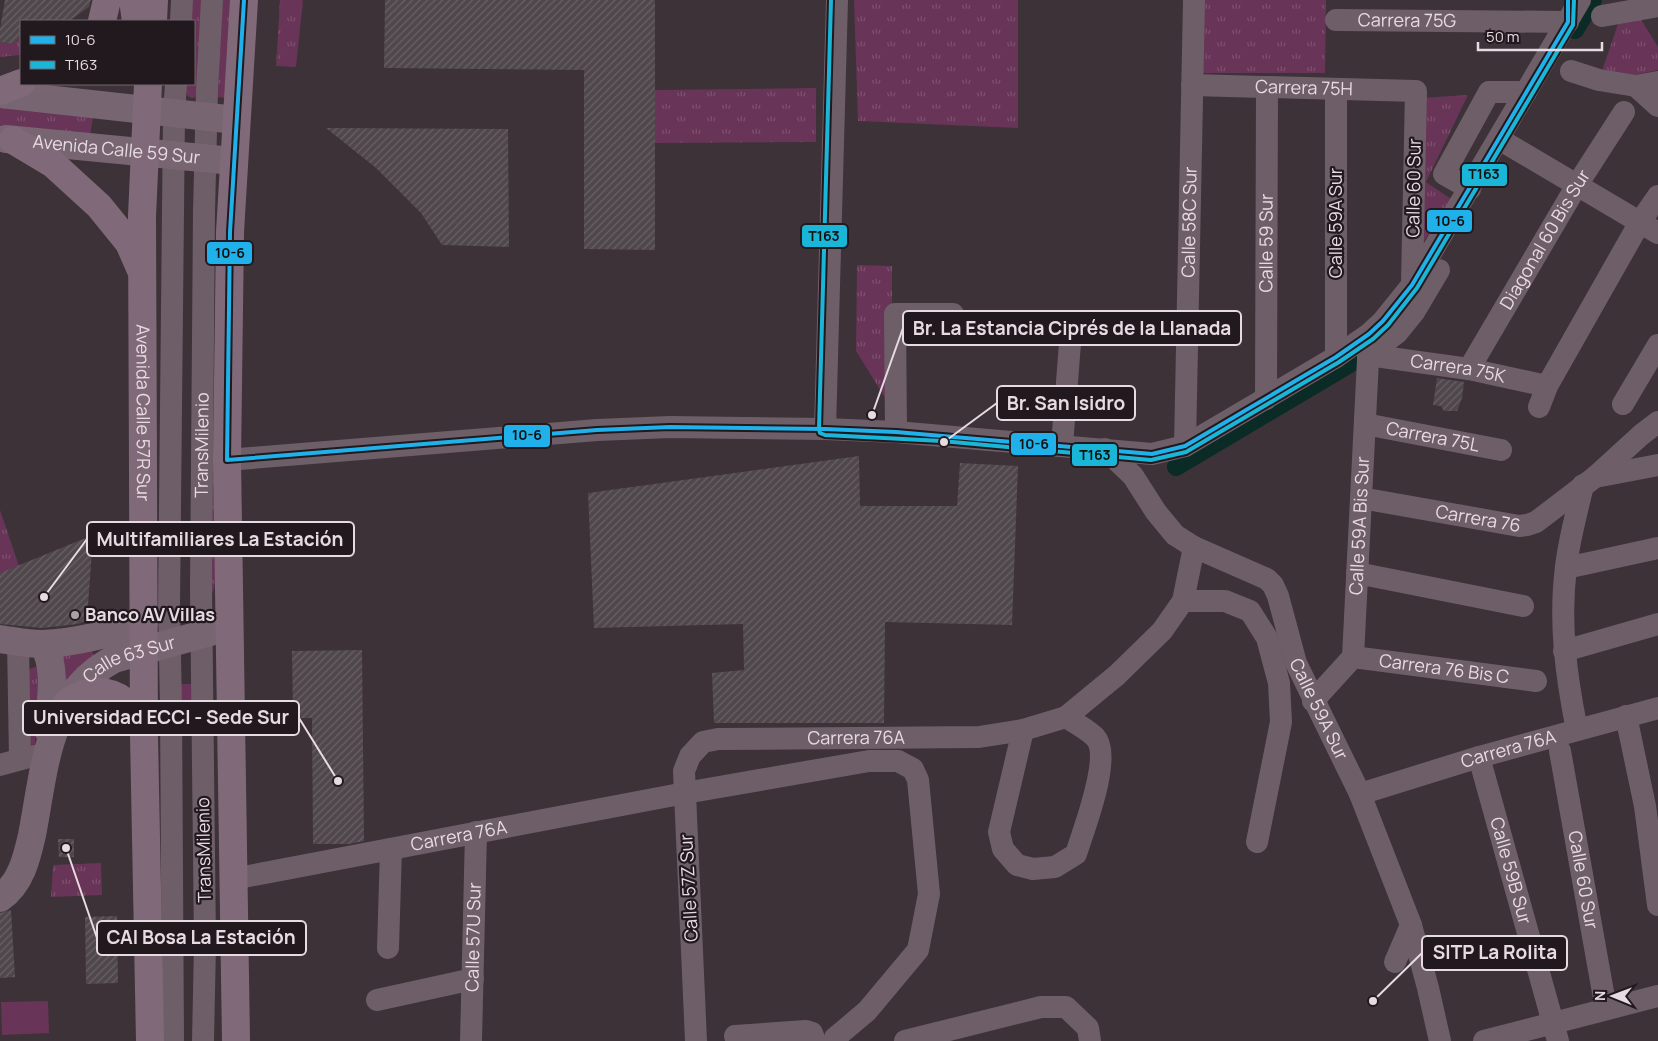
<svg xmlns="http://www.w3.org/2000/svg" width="1658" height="1041" font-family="Manrope,sans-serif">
  <defs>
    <pattern id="grass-tufts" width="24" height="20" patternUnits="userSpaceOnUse" patternTransform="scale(1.25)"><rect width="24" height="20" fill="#683457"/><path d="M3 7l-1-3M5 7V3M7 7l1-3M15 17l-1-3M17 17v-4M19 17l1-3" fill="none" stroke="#7e516f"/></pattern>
    <pattern id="building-hatch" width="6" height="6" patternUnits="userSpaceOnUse" patternTransform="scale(1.25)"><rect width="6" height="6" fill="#4f474c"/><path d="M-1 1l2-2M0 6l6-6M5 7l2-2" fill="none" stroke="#686166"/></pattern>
  </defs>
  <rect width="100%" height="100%" fill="#3c3238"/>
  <g fill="url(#grass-tufts)">
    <path d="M190 0H204L196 97 192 98C185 97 186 90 186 84H194V21H189Z"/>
    <path d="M219 0H233L226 98 218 97Z"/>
    <path d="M280 0H303L296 67 276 66Z"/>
    <path d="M854 0H1018V128L858 121Z"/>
    <path d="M1204 0H1326L1325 73H1203Z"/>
    <path d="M1640 18 1658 47V70L1635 75 1602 71 1619 21Z"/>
    <path d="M21 37V55L0 57V42L12 44Z"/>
    <path d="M816 88V142L655 143V90Z"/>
    <path d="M1468 95 1426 182 1451 199 1417 252 1420 98Z"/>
    <path d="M0 103 94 111 90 136 0 127Z"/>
    <path d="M857 265 892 266V409L856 351Z"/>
    <path d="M214 407 217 408 216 572 214 589 209 600Z"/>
    <path d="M0 510 19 566 0 573Z"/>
    <path d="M91 647 95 659 57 704 61 653Z"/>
    <path d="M36 667 39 671 35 745 25 744 28 671 31 668Z"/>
    <path d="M181 684H196L197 735H182Z"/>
    <path d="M101 863 102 895 51 897 53 865Z"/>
  </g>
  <path fill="#683457" d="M48 1001 49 1033 2 1035 1 1002Z"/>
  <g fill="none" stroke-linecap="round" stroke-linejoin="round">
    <g stroke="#0b2b26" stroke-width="18">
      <path d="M1575 30 1593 0"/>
      <path d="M1176 467 1358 359 1372 345"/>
    </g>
  </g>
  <g fill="url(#building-hatch)">
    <path d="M5 0H91L89 7 69 21H21V37L12 44 0 42V29Z"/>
    <path d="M385 0H655V250L584 249V70L384 68Z"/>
    <path d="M326 128 508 129 509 247 442 245 421 213 376 168Z"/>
    <path d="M1437 378 1464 382 1462 398 1457 411H1444L1441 406 1433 405Z"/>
    <path d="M859 456 860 506H957L960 463 1018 466 1012 625 885 622 884 723H714L712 673 744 670 743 624 594 628 588 493Z"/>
    <path d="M93 535 87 620 78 624 42 628 0 624V573Z"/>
    <path d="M362 650 364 841 349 844H313L312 718H293L292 651Z"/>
    <path d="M58 839H74V857H59Z"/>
    <path d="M11 910 15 977 0 978V913Z"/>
    <path d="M117 916 118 983 86 984 85 917Z"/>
  </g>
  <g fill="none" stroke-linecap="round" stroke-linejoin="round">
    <g stroke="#6e5e68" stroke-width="22">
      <path d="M1602 16 1658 6"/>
      <path id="s1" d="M1336 20 1568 22"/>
      <path d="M181 21 182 0"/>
      <path d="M1571 71 1599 80 1636 86 1658 82"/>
      <path id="s2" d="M1192 85 1416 91 1412 283"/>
      <path d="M1636 86 1658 106"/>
      <path d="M1499 139 1658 233"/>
      <path d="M1470 189 1444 174 1489 92H1526"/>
      <path d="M1368 355 1397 333 1414 312 1439 270"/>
      <path id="s3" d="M1368 355 1469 369 1547 386"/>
      <path d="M1336 357V89"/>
      <path id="s4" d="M1469 369 1577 185 1624 112"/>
      <path id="s5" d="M1266 399 1267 87"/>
      <path d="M1623 404 1658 345"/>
      <path d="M1539 407 1547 386 1640 222 1658 196"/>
      <path id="s6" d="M1365 424 1501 450"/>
      <path d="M825 429 837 0"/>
      <path d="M896 432 895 314H953V332L1188 331"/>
      <path d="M1062 445 1071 331"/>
      <path id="s7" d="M1185 446 1194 0"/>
      <path id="s8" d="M1105 449 1133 476 1156 512 1175 535 1194 547 1267 579 1273 585 1278 596 1296 663 1360 794 1411 925 1428 988 1440 1041"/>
      <path d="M227 460 597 430 670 427 825 429 896 432 1152 454 1185 446 1336 357 1369 334 1383 321 1412 285 1580 0"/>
      <path d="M1595 477 1658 465"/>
      <path id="s9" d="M1361 498 1519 526 1527 525 1536 522 1595 477 1641 435 1658 422"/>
      <path d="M1566 568 1658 548"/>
      <path d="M1357 573 1523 606"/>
      <path d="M1183 601H1225L1250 611 1267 638 1279 683 1281 722 1257 842"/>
      <path d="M18 641 20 759"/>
      <path d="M1564 651 1658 624"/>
      <path id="s10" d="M1353 657 1536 681"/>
      <path id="s11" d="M1313 701 1353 657 1369 340"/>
      <path d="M1626 716 1645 806 1658 905"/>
      <path d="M1023 730 999 832 1003 849 1017 865 1033 869 1055 867 1076 854C1083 831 1113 756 1095 737 1087 729 1075 723 1066 717"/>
      <path d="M1577 730C1566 676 1559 622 1566 567 1569 539 1577 512 1583 485"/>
      <path id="s12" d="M1560 751 1606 1009"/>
      <path id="s13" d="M1479 757 1558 1041"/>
      <path d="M0 765 33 756"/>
      <path id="s14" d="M1360 794 1479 757 1658 708"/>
      <path id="s15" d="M233 879 685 793 869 761H898L913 769 918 780 929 894 918 950 867 1011 835 1038"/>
      <path d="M388 948 391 849"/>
      <path d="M1395 962 1411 925"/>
      <path d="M377 1000 473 979"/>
      <path d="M735 1036 806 1031 812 1033 815 1041"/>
      <path d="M173 1041 171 706 169 605 174 113 176 84"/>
      <path id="s16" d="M203 1041 205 944 201 587 204 212 207 90 212 0"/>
      <path id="s17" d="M471 1041 476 832"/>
      <path id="s18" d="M696 1041 684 771 690 756 703 742 718 739 979 737 1023 730 1066 717 1117 675 1162 631 1183 601 1194 547"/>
      <path d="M905 1041 1041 1007H1066L1088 1028 1090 1041"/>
      <path d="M1484 1041 1658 996"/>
    </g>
    <g stroke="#786572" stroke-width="28">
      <path d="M0 94 236 120"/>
      <path id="s19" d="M6 139 233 161"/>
      <path d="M0 639C14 641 28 644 42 644 76 643 111 633 144 623"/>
      <path d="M43 644C58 669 50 703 48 730"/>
      <path id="s20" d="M0 898C21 884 27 857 32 835 45 768 47 694 114 659L228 627"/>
    </g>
    <g stroke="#806a79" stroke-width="28">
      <path d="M133 0 136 21"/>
      <path d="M102 21 107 0"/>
      <path d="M153 21 154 0"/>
      <path id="s21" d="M148 84 142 216 144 736 150 1041"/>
      <path d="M0 91 21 83"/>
      <path d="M13 140 53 164 99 206 129 243 140 268"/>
      <path d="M67 703C75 698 83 693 92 692 117 690 139 707 143 731"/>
      <path d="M236 1041 227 460 230 232 244 0"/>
    </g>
    <g stroke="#21191e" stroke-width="8">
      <path id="bus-1" d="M244 0 230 232 227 460 597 430 670 427 825 429 896 432 1152 454 1185 446 1336 357 1369 334 1383 321 1412 285 1568 22V0"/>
    </g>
    <g stroke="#21191e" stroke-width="8">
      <path id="bus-2" d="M831 0 819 429 820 433 825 435 942 441 1151 460 1186 452 1339 362 1373 339 1388 325 1417 288 1573 25 1574 0"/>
    </g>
    <use href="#bus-1" stroke="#21b1ea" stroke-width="4"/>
    <use href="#bus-2" stroke="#1ab6d8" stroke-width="4"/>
  </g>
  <circle fill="#aba0a6" stroke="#21191e" stroke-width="2" cx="75" cy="615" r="5"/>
  <g text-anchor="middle" stroke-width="4.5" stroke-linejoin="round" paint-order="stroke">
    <g font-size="18" fill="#e7dbe2" stroke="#21191e">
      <text dy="6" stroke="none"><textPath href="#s1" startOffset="71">Carrera 75G</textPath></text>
      <text dy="6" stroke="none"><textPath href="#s2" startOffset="112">Carrera 75H</textPath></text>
      <text dy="6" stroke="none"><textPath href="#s19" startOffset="111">Avenida Calle 59 Sur</textPath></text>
      <text transform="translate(1414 188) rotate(-89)" y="6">Calle 60 Sur</text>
      <text dy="6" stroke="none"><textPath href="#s7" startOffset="224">Calle 58C Sur</textPath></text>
      <text transform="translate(1336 223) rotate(-90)" y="6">Calle 59A Sur</text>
      <text dy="6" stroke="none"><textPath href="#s4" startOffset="150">Diagonal 60 Bis Sur</textPath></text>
      <text dy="6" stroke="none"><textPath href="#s5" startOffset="156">Calle 59 Sur</textPath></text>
      <text dy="6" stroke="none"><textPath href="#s3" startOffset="91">Carrera 75K</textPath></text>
      <text dy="6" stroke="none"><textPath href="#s21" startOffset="329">Avenida Calle 57R Sur</textPath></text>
      <text dy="6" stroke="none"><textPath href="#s6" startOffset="69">Carrera 75L</textPath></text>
      <text dy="6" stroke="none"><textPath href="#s16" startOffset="596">TransMilenio</textPath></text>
      <text dy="6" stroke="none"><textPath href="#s9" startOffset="119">Carrera 76</textPath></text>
      <text dy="6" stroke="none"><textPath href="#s11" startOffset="191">Calle 59A Bis Sur</textPath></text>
      <text dy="6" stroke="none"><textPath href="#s20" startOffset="289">Calle 63 Sur</textPath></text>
      <text dy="6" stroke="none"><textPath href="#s10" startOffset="92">Carrera 76 Bis C</textPath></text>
      <text dy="6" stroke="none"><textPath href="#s8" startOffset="355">Calle 59A Sur</textPath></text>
      <text dy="6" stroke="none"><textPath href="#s18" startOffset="459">Carrera 76A</textPath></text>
      <text dy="6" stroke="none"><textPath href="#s14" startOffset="155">Carrera 76A</textPath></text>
      <text dy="6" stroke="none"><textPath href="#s15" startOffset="230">Carrera 76A</textPath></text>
      <text transform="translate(204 850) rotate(-91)" y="6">TransMilenio</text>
      <text dy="6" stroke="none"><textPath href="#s13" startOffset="118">Calle 59B Sur</textPath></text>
      <text dy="6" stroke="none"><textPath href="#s12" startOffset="131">Calle 60 Sur</textPath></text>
      <text transform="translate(689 888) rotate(-93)" y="6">Calle 57Z Sur</text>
      <text dy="6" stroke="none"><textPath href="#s17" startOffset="104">Calle 57U Sur</textPath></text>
    </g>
    <g font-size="18" font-weight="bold" fill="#e7dbe2" stroke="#21191e" text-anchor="start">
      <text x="85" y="621">Banco AV Villas</text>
    </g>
  </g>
  <path fill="none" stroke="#e7dbe2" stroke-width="2" d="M872 415L903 328M944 442L997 403M44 597L87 539M338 781L299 718M66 848L97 938M1373 1001L1422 953"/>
  <g fill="#e7dbe2" stroke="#21191e" stroke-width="2">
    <circle cx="872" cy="415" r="5"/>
    <circle cx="944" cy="442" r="5"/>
    <circle cx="44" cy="597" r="5"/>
    <circle cx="338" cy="781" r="5"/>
    <circle cx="66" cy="848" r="5"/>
    <circle cx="1373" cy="1001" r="5"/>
  </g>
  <g fill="#21191e" stroke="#e7dbe2" stroke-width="2">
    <rect x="903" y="311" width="338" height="34" rx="5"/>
    <rect x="997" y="386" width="138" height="34" rx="5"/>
    <rect x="87" y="522" width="267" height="34" rx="5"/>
    <rect x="23" y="701" width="276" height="34" rx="5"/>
    <rect x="97" y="921" width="209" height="34" rx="5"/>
    <rect x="1422" y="936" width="145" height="34" rx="5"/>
  </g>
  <g font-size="19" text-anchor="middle" font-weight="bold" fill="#e7dbe2">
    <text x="1072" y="335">Br. La Estancia Ciprés de la Llanada</text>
    <text x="1066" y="410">Br. San Isidro</text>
    <text x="220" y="546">Multifamiliares La Estación</text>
    <text x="161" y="724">Universidad ECCI - Sede Sur</text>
    <text x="201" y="944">CAI Bosa La Estación</text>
    <text x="1495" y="959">SITP La Rolita</text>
  </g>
  <g stroke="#21191e" stroke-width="2">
    <rect x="1461" y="163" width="47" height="24" rx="5" fill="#1ab6d8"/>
    <rect x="1426" y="209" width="47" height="24" rx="5" fill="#21b1ea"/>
    <rect x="801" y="224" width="47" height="24" rx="5" fill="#1ab6d8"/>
    <rect x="206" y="241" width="47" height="24" rx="5" fill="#21b1ea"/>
    <rect x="503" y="424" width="48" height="24" rx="5" fill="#21b1ea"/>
    <rect x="1010" y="432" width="47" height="24" rx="5" fill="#21b1ea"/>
    <rect x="1071" y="443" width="47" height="24" rx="5" fill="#1ab6d8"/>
  </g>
  <g font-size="14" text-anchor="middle" font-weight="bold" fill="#111">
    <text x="1484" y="179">T163</text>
    <text x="1450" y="226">10-6</text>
    <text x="824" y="241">T163</text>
    <text x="230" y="258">10-6</text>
    <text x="527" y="440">10-6</text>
    <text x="1034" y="449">10-6</text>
    <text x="1095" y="460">T163</text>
  </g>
  <rect x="20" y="20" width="175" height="65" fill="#21191e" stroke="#70676c"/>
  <rect x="30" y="36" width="25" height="8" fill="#21b1ea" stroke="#70676c"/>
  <text x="65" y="45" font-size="15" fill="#e7dbe2">10-6</text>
  <rect x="30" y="61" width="25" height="8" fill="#1ab6d8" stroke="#70676c"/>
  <text x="65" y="70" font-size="15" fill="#e7dbe2">T163</text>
  <g transform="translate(1613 996) rotate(271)" stroke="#21191e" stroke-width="4" paint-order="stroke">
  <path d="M0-4L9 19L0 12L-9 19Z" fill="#e7dbe2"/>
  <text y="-8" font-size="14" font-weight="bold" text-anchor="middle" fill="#e7dbe2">N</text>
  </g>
  <path d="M1478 42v8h124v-8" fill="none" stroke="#e7dbe2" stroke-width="2.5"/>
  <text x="1486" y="42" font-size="15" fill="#e7dbe2" stroke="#21191e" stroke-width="4" paint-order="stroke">50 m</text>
</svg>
